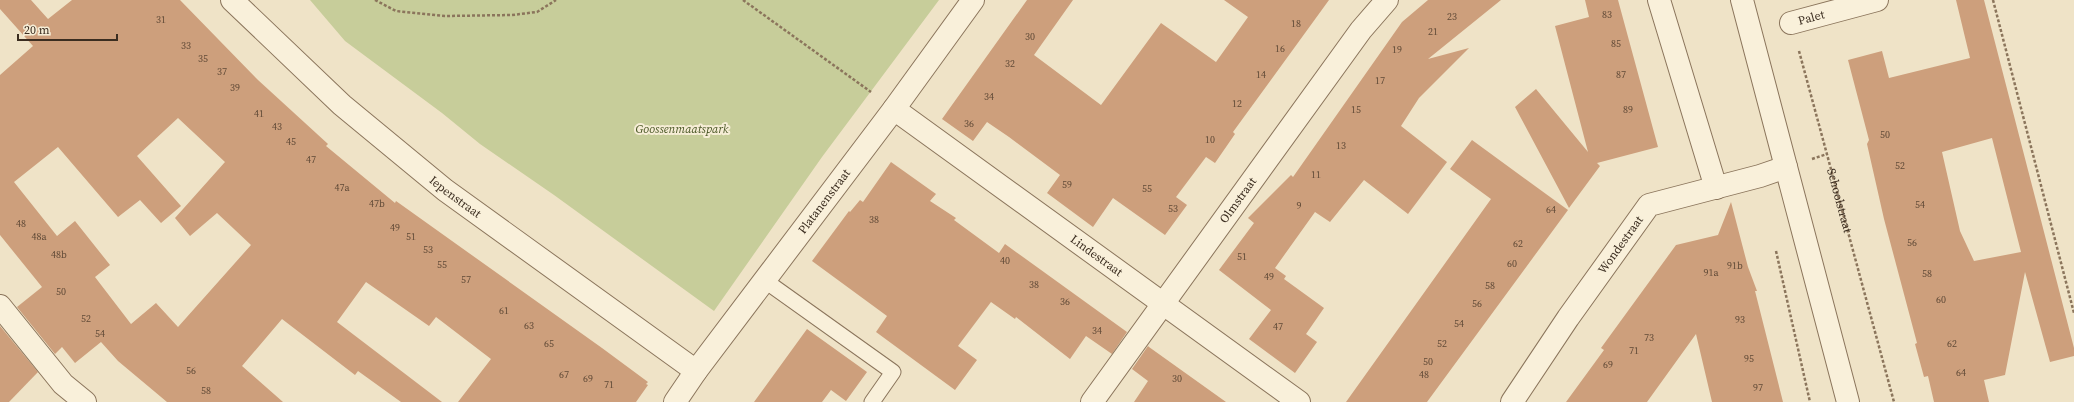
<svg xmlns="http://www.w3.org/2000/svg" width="2074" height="402" font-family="'Source Serif 4',serif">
  <rect width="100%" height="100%" fill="#efe3c7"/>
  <path fill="#c7cd9a" d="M310 0H939L822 157 714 311 554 195 480 144 442 113 345 41Z"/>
  <g fill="#cd9f7c" fill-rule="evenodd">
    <path d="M0 0H31L48 19 72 0H180L258 80 328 144 326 146 395 203 396 201 602 348 648 382 646 384 648 385 636 402H458L491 359 436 317 429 326 366 282 337 322 442 402H401L358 371 355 375 282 319 242 366 283 402H167L118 361 101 342 75 363 62 347 55 354 17 307 42 287 0 235V75L33 46 0 9ZM178 118 225 162 175 218 190 236 217 213 251 245 178 327 156 303 131 324 95 277 110 265 75 221 57 236 14 182 58 147 118 217 140 200 161 223 181 206 137 156Z"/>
    <path d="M1027 0H1073L1034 55 1101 105 1161 23 1216 62 1248 17 1224 0H1329L1233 132 1235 134 1215 163 1206 157 1176 197 1187 205 1165 235 1113 198 1093 227 1047 193 1060 175 1009 137 987 122 973 141 942 119Z"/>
    <path d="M1428 0H1501L1428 59 1469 48 1419 98 1401 126 1447 162 1408 214 1364 180 1330 222 1315 212 1275 268 1286 276 1284 279 1324 308 1306 334 1317 342 1295 373 1249 339 1271 310 1219 270 1254 223 1248 218 1291 175 1293 177 1402 22Z"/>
    <path d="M1585 0H1618L1658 147 1597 163 1600 166 1569 208 1515 107 1536 89 1588 152 1555 26 1589 17Z"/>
    <path d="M1956 0H1984L2074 348V356L2050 362 2025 272 2005 375 1984 380 1989 402H1934L1928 376 1924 377 1915 344 1917 343 1884 219 1867 144 1869 140 1848 60 1882 51 1889 78 1970 58ZM1992 138 2021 252 1974 261 1960 231 1942 152Z"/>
    <path d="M1472 140 1568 210 1427 402H1346L1491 199 1450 169Z"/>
    <path d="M891 162 936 194 930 201 956 218 954 220 999 253 1005 244 1127 332 1112 354 1086 336 1070 359 1016 317 1015 319 991 302 958 346 977 360 955 390 876 332 887 316 812 261 849 211 850 212 860 200 863 202Z"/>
    <path d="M1731 202 1748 267 1757 291H1755L1783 402H1712L1696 334 1647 402H1566L1604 350 1601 348 1676 245 1718 235Z"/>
    <path d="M0 326 38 372 9 402H0Z"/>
    <path d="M807 329 867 372 846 401 831 390 822 402H754Z"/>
    <path d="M1148 346 1149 347 1226 402H1134L1148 381 1132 369Z"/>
  </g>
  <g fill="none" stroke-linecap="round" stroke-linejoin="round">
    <g stroke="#8b755c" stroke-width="17">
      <path id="service" d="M764 280 893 372 872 402"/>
    </g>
    <g stroke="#8b755c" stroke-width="24">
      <g id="minor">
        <path id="s2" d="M232 0 342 105 445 190 696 371"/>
        <path d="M1659 0 1716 188"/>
        <path id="s3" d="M1791 23 1877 0"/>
        <path id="s4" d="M894 109 1299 402"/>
        <path d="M0 306 63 384 85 402"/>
        <path id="s5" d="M675 402 696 371 894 109 973 0"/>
        <path id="s6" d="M1092 402 1361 30 1387 0"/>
        <path id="s7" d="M1512 402 1568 318 1649 205 1760 176 1786 167"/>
      </g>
    </g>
    <g stroke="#8b755c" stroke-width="24">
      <path id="tertiary" d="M1742 0 1848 402"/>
    </g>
    <g stroke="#8b755c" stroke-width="2.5" stroke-dasharray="3 2" stroke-linecap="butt">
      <path d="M375 0 396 11 445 16 512 15 537 12 556 0"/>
      <path d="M743 0 871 92"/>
      <path d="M1993 0 2074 313"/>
      <path id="s1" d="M1799 51 1894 402"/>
      <path d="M1812 159 1827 154"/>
      <path d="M1776 251 1810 402"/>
    </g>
    <use href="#service" stroke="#f9f0da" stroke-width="15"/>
    <use href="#minor" stroke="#f9f0da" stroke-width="22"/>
    <use href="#tertiary" stroke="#f9f0da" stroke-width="22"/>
  </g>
  <g text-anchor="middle" stroke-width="4" stroke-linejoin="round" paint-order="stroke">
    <g font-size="10" fill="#604a37">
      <text x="1607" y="18">83</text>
      <text x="1452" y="20">23</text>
      <text x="161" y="23">31</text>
      <text x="1296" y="27">18</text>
      <text x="1433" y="35">21</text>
      <text x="1030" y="40">30</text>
      <text x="1616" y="47">85</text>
      <text x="186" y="49">33</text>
      <text x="1280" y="52">16</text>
      <text x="1397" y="53">19</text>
      <text x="203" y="62">35</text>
      <text x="1010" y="67">32</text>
      <text x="222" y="75">37</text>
      <text x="1261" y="78">14</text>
      <text x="1621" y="78">87</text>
      <text x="1380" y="84">17</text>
      <text x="235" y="91">39</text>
      <text x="989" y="100">34</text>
      <text x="1237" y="107">12</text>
      <text x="1356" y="113">15</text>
      <text x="1628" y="113">89</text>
      <text x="259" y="117">41</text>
      <text x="969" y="127">36</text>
      <text x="277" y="130">43</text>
      <text x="1885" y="138">50</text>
      <text x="1210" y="143">10</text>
      <text x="291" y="145">45</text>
      <text x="1341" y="149">13</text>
      <text x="311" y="163">47</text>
      <text x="1900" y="169">52</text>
      <text x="1316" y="178">11</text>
      <text x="1067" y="188">59</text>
      <text x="342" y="191">47a</text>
      <text x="1147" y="192">55</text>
      <text x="377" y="207">47b</text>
      <text x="1920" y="208">54</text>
      <text x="1299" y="209">9</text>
      <text x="1173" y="212">53</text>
      <text x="1551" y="213">64</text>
      <text x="874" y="223">38</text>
      <text x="21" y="227">48</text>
      <text x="395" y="231">49</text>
      <text x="39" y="240">48a</text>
      <text x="411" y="240">51</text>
      <text x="1912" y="246">56</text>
      <text x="1518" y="247">62</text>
      <text x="428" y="253">53</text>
      <text x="59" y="258">48b</text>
      <text x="1242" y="260">51</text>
      <text x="1005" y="264">40</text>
      <text x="1512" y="267">60</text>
      <text x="442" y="268">55</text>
      <text x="1735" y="269">91b</text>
      <text x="1711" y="276">91a</text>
      <text x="1927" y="277">58</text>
      <text x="1269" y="280">49</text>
      <text x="466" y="283">57</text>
      <text x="1034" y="288">38</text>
      <text x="1490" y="289">58</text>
      <text x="61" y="295">50</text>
      <text x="1941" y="303">60</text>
      <text x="1065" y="305">36</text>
      <text x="1477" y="307">56</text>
      <text x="504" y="314">61</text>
      <text x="86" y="322">52</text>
      <text x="1740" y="323">93</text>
      <text x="1459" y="327">54</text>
      <text x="529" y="329">63</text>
      <text x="1278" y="330">47</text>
      <text x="1097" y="334">34</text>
      <text x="100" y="337">54</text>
      <text x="1649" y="341">73</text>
      <text x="549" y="347">65</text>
      <text x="1442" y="347">52</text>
      <text x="1952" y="347">62</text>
      <text x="1634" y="354">71</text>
      <text x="1749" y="362">95</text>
      <text x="1428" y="365">50</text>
      <text x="1608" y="368">69</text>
      <text x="191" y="374">56</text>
      <text x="1961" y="376">64</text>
      <text x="564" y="378">67</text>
      <text x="1424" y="378">48</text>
      <text x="588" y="382">69</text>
      <text x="1177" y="382">30</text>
      <text x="609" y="388">71</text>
      <text x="1758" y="391">97</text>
      <text x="206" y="394">58</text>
    </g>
    <g font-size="12" fill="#3b2d20" stroke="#f6edd6">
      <text dy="4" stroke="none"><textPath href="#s3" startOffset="21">Palet</textPath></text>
      <text dy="4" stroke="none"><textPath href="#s2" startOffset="298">Iepenstraat</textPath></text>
      <text dy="4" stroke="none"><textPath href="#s6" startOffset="249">Olmstraat</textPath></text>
      <text dy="4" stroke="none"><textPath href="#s5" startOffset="250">Platanenstraat</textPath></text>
      <text dy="4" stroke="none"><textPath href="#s1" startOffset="155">Schoolstraat</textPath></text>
      <text dy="4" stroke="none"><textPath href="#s7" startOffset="191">Wondestraat</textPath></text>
      <text dy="4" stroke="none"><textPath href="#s4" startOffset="250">Lindestraat</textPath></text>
    </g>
    <g font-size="12" font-style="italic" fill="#4a5726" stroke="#f6edd6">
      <text x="682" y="133">Goossenmaatspark</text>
    </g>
  </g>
  <path d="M18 34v6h99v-6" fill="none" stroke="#3b2d20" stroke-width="2"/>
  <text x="24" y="34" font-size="12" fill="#3b2d20" stroke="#f6edd6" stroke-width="3" paint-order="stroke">20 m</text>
</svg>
